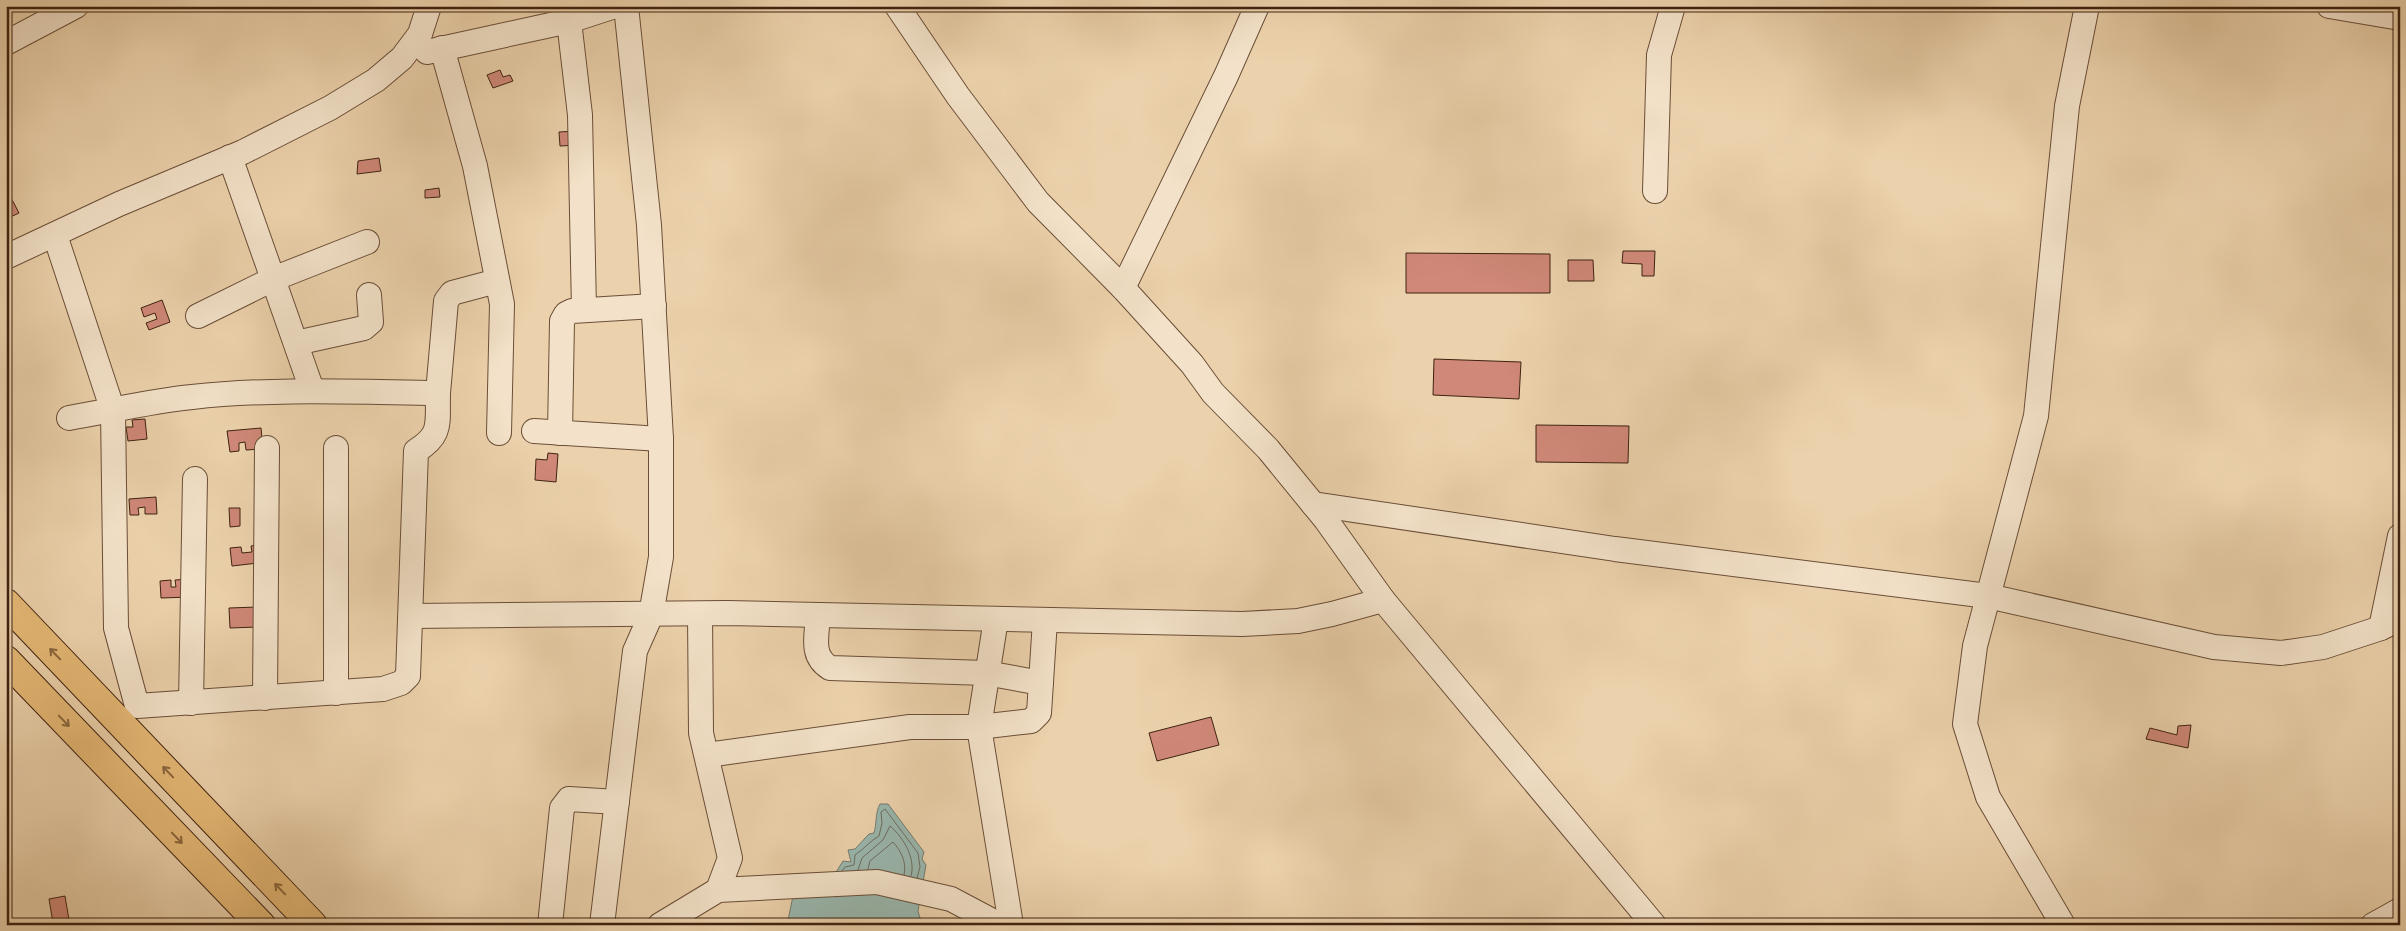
<svg xmlns="http://www.w3.org/2000/svg" width="2406" height="931" font-family="'IM FELL DW Pica',serif">
  <rect width="100%" height="100%" fill="#ecd2ac"/>
  <filter id="stains"><feTurbulence type="fractalNoise" baseFrequency=".004" numOctaves="4"/><feColorMatrix values="0 0 0 0 .2 0 0 0 0 .09 0 0 0 0 .02 0 0 0 .5 -.17"/></filter>
  <radialGradient id="worn" r=".72"><stop offset=".6" stop-color="#630" stop-opacity="0"/><stop offset="1" stop-color="#630" stop-opacity=".3"/></radialGradient>
  <path fill="#99b7ae" stroke="#757b6f" d="M880 804H888L924 852 922 859 926 865 918 911 920 918 928 925H787L793 896 835 874 843 861 851 862 848 850 855 849 869 834 874 833C877 823 875 813 880 804Z"/>
  <g fill="none" stroke-linecap="round" stroke-linejoin="round">
    <g stroke="#6c6c5f" stroke-width="1">
      <path d="M868 869 870 861 893 842C901 851 907 862 904 875"/>
      <path d="M858 870 862 858 883 840 890 826C904 838 916 859 911 876"/>
      <path d="M842 871 845 867 854 865 855 855C864 849 870 841 879 836L882 823 881 812 885 809 918 853 920 867 917 878"/>
    </g>
  </g>
  <g fill="#d08878" stroke="#3e2210">
    <path d="M500 70 503 77 510 75 513 81 493 88 487 75Z"/>
    <path d="M577 131 578 145 560 146 559 132Z"/>
    <path d="M379 158 381 171 357 174 358 161Z"/>
    <path d="M6 188 19 213 6 219Z"/>
    <path d="M439 188 440 197 425 198V190Z"/>
    <path d="M1623 251H1655L1654 276H1642V264L1622 263Z"/>
    <path d="M1406 253 1550 254V293H1406Z"/>
    <path d="M1568 260H1593L1594 281H1568Z"/>
    <path d="M162 300 170 322 149 330 146 323 157 319 155 313 144 317 141 308Z"/>
    <path d="M1434 359 1521 362 1519 399 1433 395Z"/>
    <path d="M145 419 147 439 128 441 126 427H133L132 420Z"/>
    <path d="M1536 425 1629 426 1628 463 1536 462Z"/>
    <path d="M261 428 263 449 246 450 245 442 239 443V451L230 452 227 431Z"/>
    <path d="M548 453 558 454 556 482 535 480 536 459 547 460Z"/>
    <path d="M156 497 157 514H145V507L138 508 139 515H130L129 499Z"/>
    <path d="M229 508H240V526L230 527Z"/>
    <path d="M256 545 258 563 232 566 230 548 241 547 242 553 252 552 251 546Z"/>
    <path d="M191 579V597L161 598 160 581 171 580V587H176L175 580Z"/>
    <path d="M257 607 258 627 230 628 229 608Z"/>
    <path d="M1211 717 1219 745 1157 761 1149 733Z"/>
    <path d="M2191 725 2188 748 2146 739 2150 728 2177 735 2178 726Z"/>
    <path d="M65 896 69 920 53 923 49 899Z"/>
  </g>
  <g fill="none" stroke-linecap="round" stroke-linejoin="round">
    <g stroke="#6a4e37" stroke-width="26">
      <g id="minor">
        <path d="M569 6V21L580 115 584 310"/>
        <path d="M897 6 958 96 1038 202 1123 288 1192 364 1213 393 1268 449 1326 520 1383 600 1654 925"/>
        <path d="M2329 6 2400 18"/>
        <path d="M6 43 76 6"/>
        <path d="M442 48 475 166 502 304 499 433"/>
        <path d="M427 52 569 21 615 6"/>
        <path d="M230 157 312 390"/>
        <path d="M1655 191 1659 55 1673 6"/>
        <path d="M55 235 113 411 116 628 137 706 383 689 401 683 408 676 416 451C443 434 437 423 438 393 356 392 274 388 192 397 151 401 110 411 69 418"/>
        <path d="M6 257 119 204 243 152 330 108 376 80 402 58 420 34 429 6"/>
        <path d="M1123 288 1226 76 1257 6"/>
        <path d="M198 316 273 279 367 242"/>
        <path d="M296 343 364 328 371 322 369 295"/>
        <path d="M438 393 446 301 452 293 497 281"/>
        <path d="M534 431 661 439"/>
        <path d="M560 433 562 321 566 314 572 311 654 306"/>
        <path d="M1313 504 1615 549 1988 596 2214 647 2281 653 2323 647 2381 628 2400 619"/>
        <path d="M700 614 701 733 730 858 718 890"/>
        <path d="M818 615C817 636 810 656 830 668L986 673 1041 683"/>
        <path d="M411 616 727 613 1242 624 1298 621 1332 614 1383 600"/>
        <path d="M996 619 979 727 1011 925"/>
        <path d="M2381 628 2400 536"/>
        <path d="M336 693V448"/>
        <path d="M265 698 267 448"/>
        <path d="M191 703 195 479"/>
        <path d="M707 755 910 727H979L1031 721 1039 713 1045 620"/>
        <path d="M550 925 562 808 569 799 617 802"/>
        <path d="M602 925 635 651 651 615 661 557V439L649 225 626 6"/>
        <path d="M660 925 718 890 877 882 951 899 1000 925"/>
        <path d="M2063 925 1988 797 1965 724 1975 646 2036 416 2067 106 2087 6"/>
        <path d="M2373 925 2400 910"/>
      </g>
    </g>
    <g stroke="#3e2210" stroke-width="30">
      <g id="major">
        <path d="M6 603 313 925"/>
        <path d="M6 660 261 925"/>
      </g>
    </g>
    <use href="#minor" stroke="#f3e2c9" stroke-width="24"/>
    <use href="#major" stroke="#e6b976" stroke-width="28"/>
  </g>
  <defs><path id="oneway-shaft" d="M-6 0H5M1.5-3L5.5 0L1.5 3" fill="none" stroke-width="1.6" stroke-linecap="round" stroke-linejoin="round" transform="scale(1.25)"/></defs>
  <g stroke="#8a663e">
    <use href="#oneway-shaft" transform="translate(55 654) rotate(-134)"/>
    <use href="#oneway-shaft" transform="translate(64 721) rotate(46)"/>
    <use href="#oneway-shaft" transform="translate(168 772) rotate(-134)"/>
    <use href="#oneway-shaft" transform="translate(177 838) rotate(46)"/>
    <use href="#oneway-shaft" transform="translate(280 889) rotate(-134)"/>
  </g>
  <rect width="2406" height="931" fill="none" stroke="#ecd2ac" stroke-width="25"/>
  <rect x="8" y="8" width="2391" height="916" fill="none" stroke="#3e2210" stroke-width="2.5"/>
  <rect x="12" y="12" width="2381" height="906" fill="none" stroke="#3e2210"/>
  <rect width="100%" height="100%" filter="url(#stains)"/>
  <rect width="100%" height="100%" fill="url(#worn)"/>
</svg>
